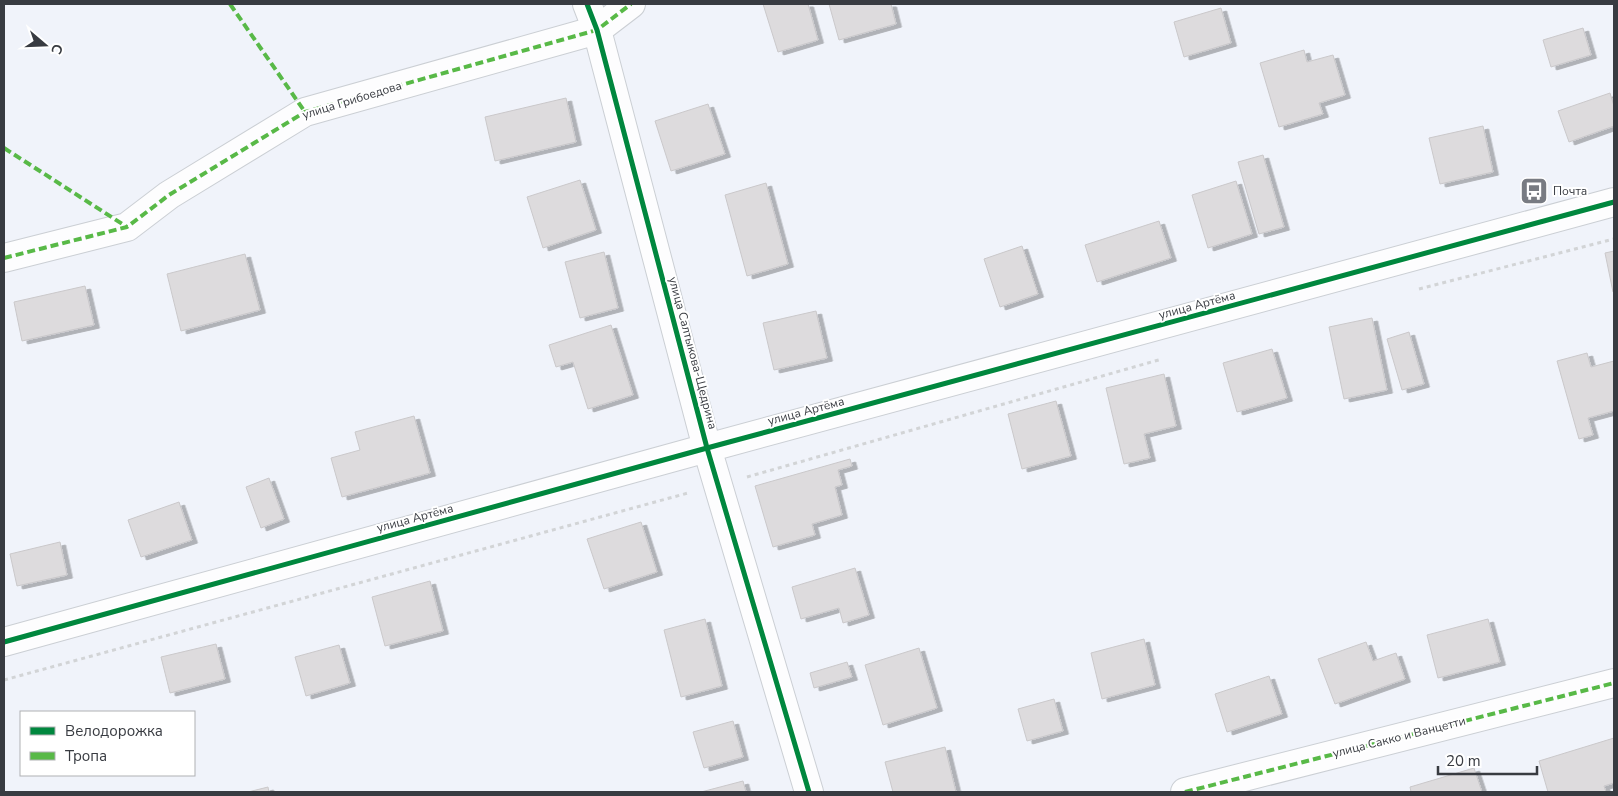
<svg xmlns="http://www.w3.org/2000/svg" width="1618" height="796" font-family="'Nunito Sans',sans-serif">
  <defs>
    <filter id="shadow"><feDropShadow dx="5.5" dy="3" stdDeviation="0" flood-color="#0004"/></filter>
  </defs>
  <rect width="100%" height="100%" fill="#f0f3fa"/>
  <g fill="#dddbdd" stroke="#cac8ca" filter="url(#shadow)">
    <path d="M763 4H808L818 40 778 52Z"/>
    <path d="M829 4H891L896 24 839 40Z"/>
    <path d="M1221 8 1231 43 1184 57 1174 22Z"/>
    <path d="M1583 28 1591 55 1551 67 1543 40Z"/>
    <path d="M1304 50 1307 62 1333 55 1345 95 1319 103 1323 114 1279 127 1260 63Z"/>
    <path d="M1610 93 1614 106V126L1569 142 1558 111Z"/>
    <path d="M566 98 576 142 495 161 485 117Z"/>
    <path d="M708 104 725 154 671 171 655 121Z"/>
    <path d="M1483 126 1493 172 1440 184 1429 138Z"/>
    <path d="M1263 155 1284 227 1259 234 1238 162Z"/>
    <path d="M580 180 596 230 543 248 527 197Z"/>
    <path d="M1236 181 1252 234 1208 248 1192 195Z"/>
    <path d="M766 183 788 264 747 276 725 195Z"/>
    <path d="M1159 221 1171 258 1097 282 1085 245Z"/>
    <path d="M1022 246 1038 294 1000 307 984 259Z"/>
    <path d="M1614 251V292H1613L1605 253Z"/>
    <path d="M604 252 618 308 580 318 565 262Z"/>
    <path d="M245 254 260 310 181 331 167 274Z"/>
    <path d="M85 286 94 325 22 341 14 302Z"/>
    <path d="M816 311 827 358 774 370 763 323Z"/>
    <path d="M1372 318 1387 390 1344 399 1329 327Z"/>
    <path d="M611 325 633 395 588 409 573 362 556 367 549 345Z"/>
    <path d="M1409 332 1424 384 1402 390 1387 339Z"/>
    <path d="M1272 349 1287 398 1237 412 1223 363Z"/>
    <path d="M1587 353 1591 367 1614 361V411L1588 418 1593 435 1579 439 1557 361Z"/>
    <path d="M1164 374 1176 426 1144 434 1150 458 1124 464 1106 388Z"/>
    <path d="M1056 401 1071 456 1022 469 1008 414Z"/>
    <path d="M414 416 430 473 342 497 331 458 360 450 355 432Z"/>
    <path d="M850 459 852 466 838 470 842 485 835 487 842 515 812 524 815 535 773 547 755 486Z"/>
    <path d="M269 478 284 519 261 528 246 487Z"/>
    <path d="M179 502 192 540 141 557 128 520Z"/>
    <path d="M641 522 657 572 604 589 587 539Z"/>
    <path d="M60 542 67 575 17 586 10 554Z"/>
    <path d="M855 568 869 615 843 623 839 608 801 619 792 587Z"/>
    <path d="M430 581 443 631 385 646 372 597Z"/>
    <path d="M705 619 722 686 681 697 664 630Z"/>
    <path d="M1488 619 1500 662 1438 678 1427 635Z"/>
    <path d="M1144 639 1155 685 1102 699 1091 653Z"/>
    <path d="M1366 642 1373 661 1396 653 1405 679 1335 704 1318 659Z"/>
    <path d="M216 644 225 679 170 693 161 657Z"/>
    <path d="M339 645 350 683 306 696 295 657Z"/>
    <path d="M919 648 937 708 883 725 865 665Z"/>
    <path d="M847 662 852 677 814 688 810 673Z"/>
    <path d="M1269 676 1282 714 1227 732 1215 694Z"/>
    <path d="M1054 699 1063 731 1027 741 1018 709Z"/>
    <path d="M733 721 743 757 704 768 693 732Z"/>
    <path d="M1614 738V783L1604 786 1606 792H1548L1539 761Z"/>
    <path d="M945 747 956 792H893L885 762Z"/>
    <path d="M1474 768 1482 792H1411L1410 787Z"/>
    <path d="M743 781 746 792H701Z"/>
    <path d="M268 787 269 792H248Z"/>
  </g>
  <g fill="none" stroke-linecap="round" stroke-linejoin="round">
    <g stroke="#cbcfd4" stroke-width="30">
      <g id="street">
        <path d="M587 4 597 30 707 448 809 792"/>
        <path d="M4 258 127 227 169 195 305 112 597 30 631 4"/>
        <path d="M1185 792 1614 683"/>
      </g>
    </g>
    <g stroke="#cbcfd4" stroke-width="30">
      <path id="secondary" d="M4 642 707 448 1614 202"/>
    </g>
    <g stroke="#d2d4d6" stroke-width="3" stroke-dasharray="4 4" stroke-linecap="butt">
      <path d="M1419 289 1614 239"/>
      <path d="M747 477 1162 359"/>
      <path d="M4 680 688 493"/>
    </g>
    <use href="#street" stroke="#fdfdfe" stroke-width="28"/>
    <use href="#secondary" stroke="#fdfdfe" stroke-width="28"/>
    <g stroke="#58b947" stroke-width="4" stroke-dasharray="8 4" stroke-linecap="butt">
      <path d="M230 4 305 112"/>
      <path d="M4 148 127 227"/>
      <path d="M4 258 127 227 169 195 305 112 597 30 631 4"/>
      <path d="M1185 792 1614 683"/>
    </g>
    <g stroke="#fff" stroke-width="8">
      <g id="cycleway">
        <path d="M587 4 597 30 707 448 809 792"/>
        <path d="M4 642 707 448 1614 202"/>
      </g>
    </g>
    <use href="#cycleway" stroke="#00873e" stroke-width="5"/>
  </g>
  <defs>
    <g id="bus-square" transform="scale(1.4375)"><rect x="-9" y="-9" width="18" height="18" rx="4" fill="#787b82" stroke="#fff"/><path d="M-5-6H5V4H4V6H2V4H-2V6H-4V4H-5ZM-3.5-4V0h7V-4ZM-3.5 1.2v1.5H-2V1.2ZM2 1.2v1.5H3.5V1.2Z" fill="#fff"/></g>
  </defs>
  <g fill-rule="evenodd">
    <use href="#bus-square" x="1534" y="191"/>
  </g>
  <g text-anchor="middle" stroke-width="4" stroke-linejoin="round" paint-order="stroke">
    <g font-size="12" fill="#383b41" stroke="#fff">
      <text transform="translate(352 100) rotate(-17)" y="4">улица Грибоедова</text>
      <text transform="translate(1197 305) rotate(-15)" y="4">улица Артёма</text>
      <text transform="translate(693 353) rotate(75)" y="4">улица Салтыкова-Щедрина</text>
      <text transform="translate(806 411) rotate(-15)" y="4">улица Артёма</text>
      <text transform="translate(415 518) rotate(-15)" y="4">улица Артёма</text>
      <text transform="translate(1399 737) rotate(-14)" y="4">улица Сакко и Ванцетти</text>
    </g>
    <g font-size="12" fill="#383b41" stroke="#fff" text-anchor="start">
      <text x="1553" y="195">Почта</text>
    </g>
  </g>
  <rect width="1618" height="796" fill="none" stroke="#383b41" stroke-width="10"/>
  <rect x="20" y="711" width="175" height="65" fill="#ffffff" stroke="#afb1b3"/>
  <rect x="30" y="727" width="25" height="8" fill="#00873e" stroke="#afb1b3"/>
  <text x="65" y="736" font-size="15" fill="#383b41">Велодорожка</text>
  <rect x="30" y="752" width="25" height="8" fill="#58b947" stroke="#afb1b3"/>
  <text x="65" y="761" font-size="15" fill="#383b41">Тропа</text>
  <g transform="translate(45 45) rotate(109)" stroke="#ffffff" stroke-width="4" paint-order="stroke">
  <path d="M0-4L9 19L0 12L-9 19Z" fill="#383b41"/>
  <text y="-8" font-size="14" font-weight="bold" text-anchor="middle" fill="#383b41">С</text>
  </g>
  <path d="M1438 766v8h99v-8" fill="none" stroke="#383b41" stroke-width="2.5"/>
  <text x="1446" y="766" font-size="15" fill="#383b41" stroke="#ffffff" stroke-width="4" paint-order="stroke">20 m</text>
</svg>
